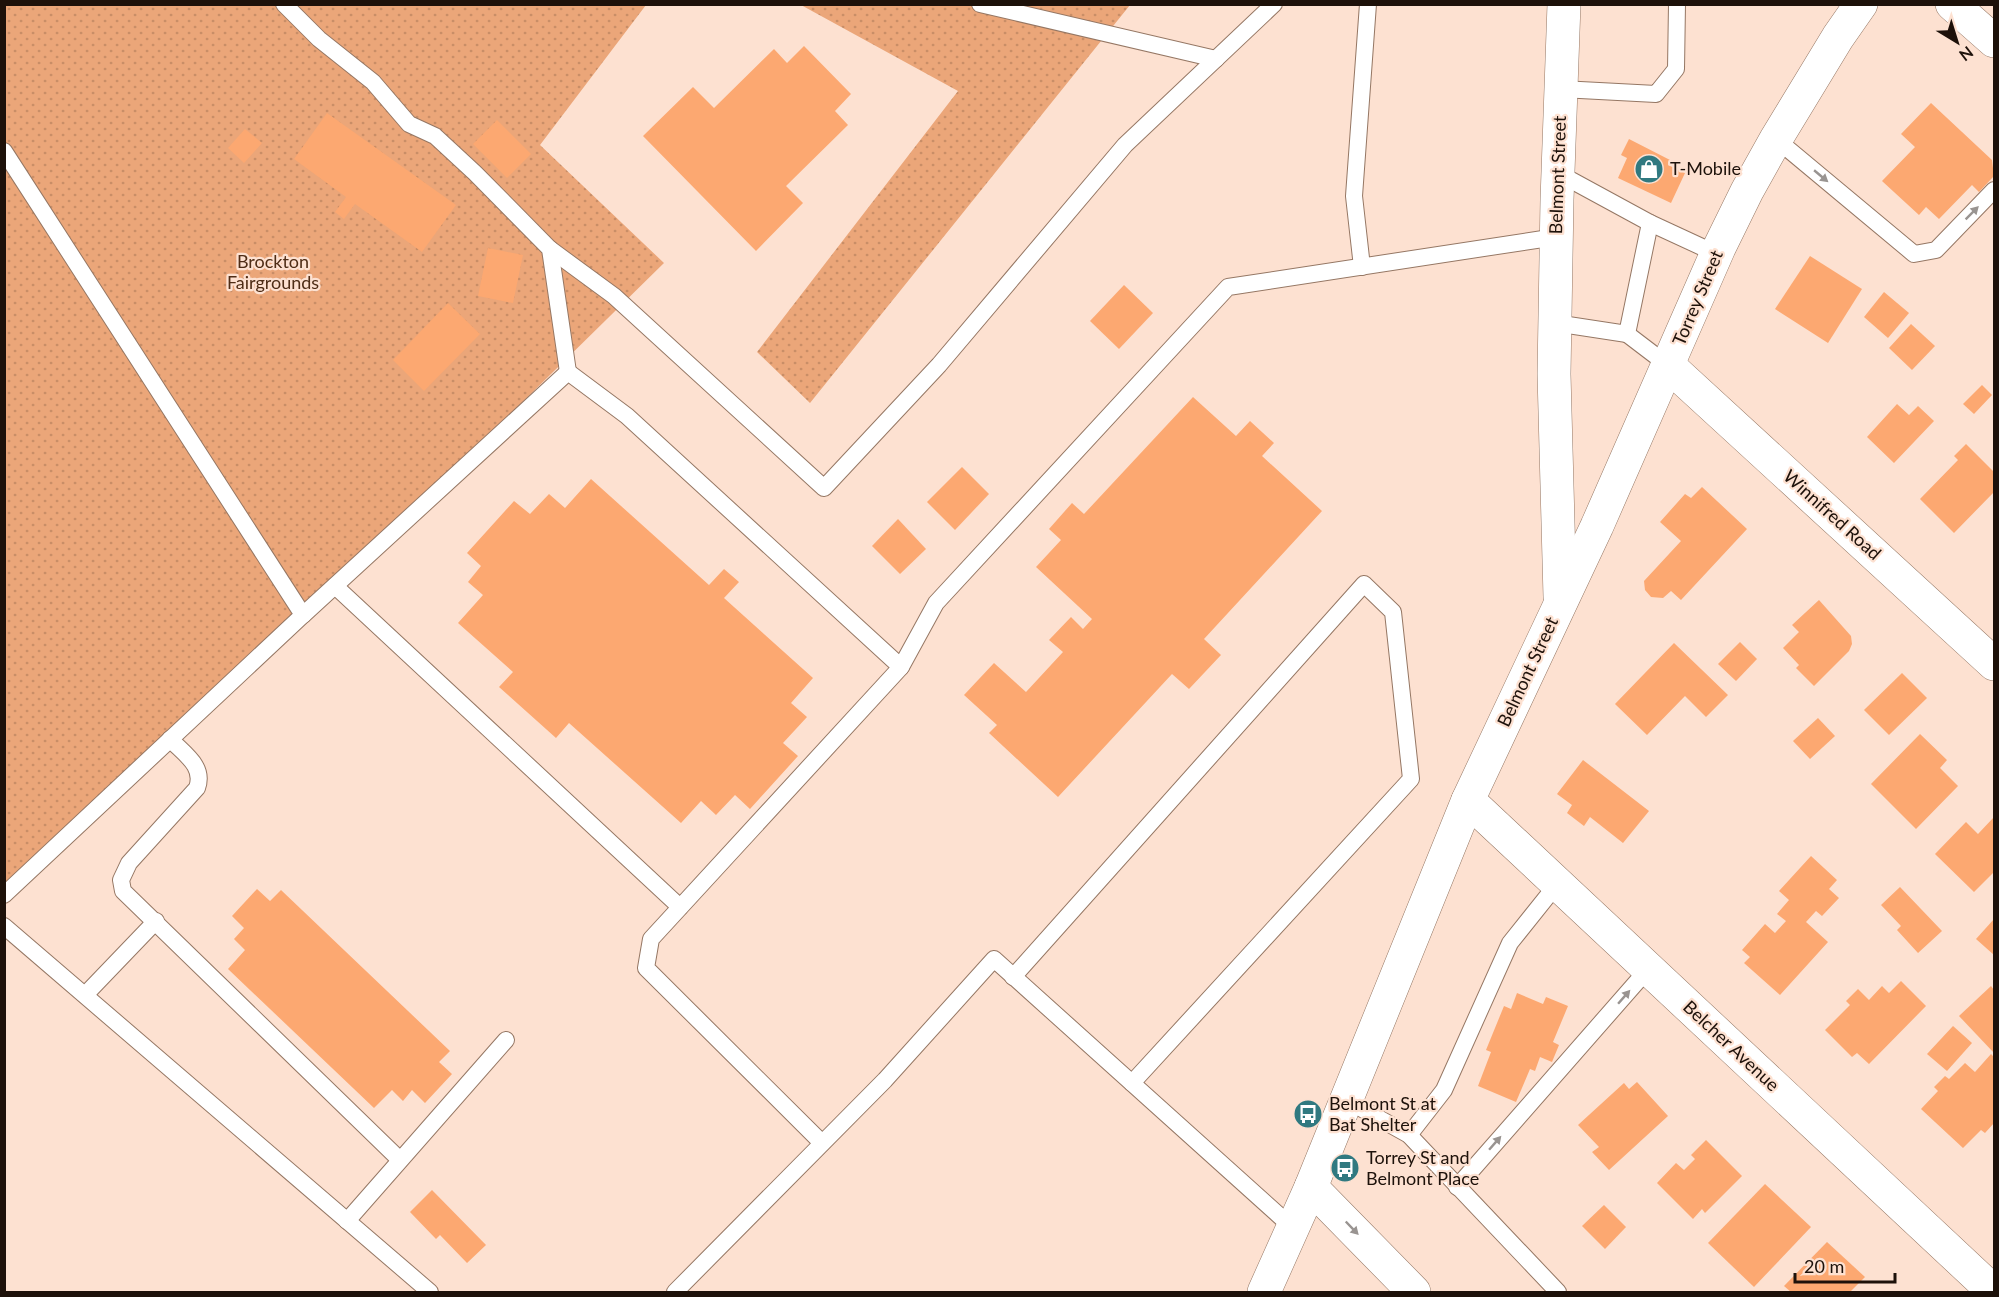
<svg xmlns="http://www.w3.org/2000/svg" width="1999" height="1297" font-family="Lato,sans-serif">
  <defs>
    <pattern id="grass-dots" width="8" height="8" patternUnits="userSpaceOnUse" patternTransform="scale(1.5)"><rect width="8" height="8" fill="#eba679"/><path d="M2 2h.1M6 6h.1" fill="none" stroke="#c98e67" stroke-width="1.8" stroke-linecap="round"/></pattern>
  </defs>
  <rect width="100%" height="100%" fill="#fde1d1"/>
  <g fill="url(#grass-dots)">
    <path d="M5 5H646L540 145 664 263 380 542 5 901Z"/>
    <path d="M801 5H1130L810 403 757 352 958 91Z"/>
  </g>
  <g fill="#fca871">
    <path d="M804 46 851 94 835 111 848 125 786 186 803 203 756 251 643 136 693 87 714 108 774 49 787 63Z"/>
    <path d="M1931 103 1992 160 1994 176 1979 192 1972 185 1939 219 1926 207 1919 215 1882 181 1915 147 1901 134Z"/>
    <path d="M327 113 456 205 422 252 355 204 344 219 335 212 346 197 294 159Z"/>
    <path d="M497 120 531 154 507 178 473 144Z"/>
    <path d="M245 129 262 143 244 163 228 148Z"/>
    <path d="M1629 139 1670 160 1668 165 1685 173 1671 203 1618 178 1627 158 1621 155Z"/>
    <path d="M488 248 523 255 513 303 478 296Z"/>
    <path d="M1810 256 1862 289 1828 343 1775 309Z"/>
    <path d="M1124 285 1153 313 1119 349 1090 321Z"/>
    <path d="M1884 292 1909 313 1888 338 1864 317Z"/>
    <path d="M448 303 480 334 424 391 393 360Z"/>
    <path d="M1911 324 1935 346 1912 370 1889 348Z"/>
    <path d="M1982 385 1992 395 1974 414 1963 404Z"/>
    <path d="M1193 397 1236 436 1250 421 1274 443 1262 456 1322 511 1204 639 1221 655 1189 689 1172 674 1058 797 989 733 997 725 964 695 994 663 1026 692 1063 652 1049 640 1071 617 1083 629 1092 619 1036 567 1061 540 1049 529 1072 503 1084 514Z"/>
    <path d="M1897 404 1909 415 1918 406 1934 421 1894 463 1867 437Z"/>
    <path d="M1966 444 1994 472V492L1954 533 1920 499 1958 460 1954 456Z"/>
    <path d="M962 467 989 494 955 530 927 502Z"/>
    <path d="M591 479 709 585 724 569 739 582 724 598 813 678 791 703 807 717 783 743 798 756 750 809 735 795 716 815 701 801 681 823 569 723 556 738 499 687 513 672 458 623 483 595 468 582 481 566 467 553 514 501 530 514 549 494 565 508Z"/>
    <path d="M1702 487 1747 529 1681 600 1671 591 1663 598 1651 597 1645 590 1644 581 1681 541 1660 522 1685 494 1691 498Z"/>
    <path d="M898 519 926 549 900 574 872 546Z"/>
    <path d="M1819 600 1851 636 1852 644 1849 651 1814 686 1796 668 1799 665 1783 648 1799 632 1792 625Z"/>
    <path d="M1740 642 1757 659 1736 681 1718 664Z"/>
    <path d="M1674 643 1728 695 1706 717 1685 696 1647 735 1615 704Z"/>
    <path d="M1902 673 1927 698 1889 735 1864 710Z"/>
    <path d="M1818 718 1835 736 1810 759 1793 741Z"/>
    <path d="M1920 734 1947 760 1940 768 1958 786 1916 829 1871 784Z"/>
    <path d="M1583 760 1649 811 1623 843 1590 817 1584 826 1567 813 1572 805 1557 794Z"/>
    <path d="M1994 817V872L1974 892 1935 854 1966 822 1978 834Z"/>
    <path d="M1811 856 1837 880 1829 889 1839 898 1822 916 1816 911 1806 922 1828 942 1780 995 1744 963 1750 957 1742 950 1765 924 1775 933 1786 921 1777 914 1789 900 1779 891Z"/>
    <path d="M1900 887 1942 931 1918 953 1897 930 1901 926 1881 905Z"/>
    <path d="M257 889 270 901 281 890 450 1051 439 1062 452 1074 425 1103 412 1090 403 1101 392 1090 374 1108 228 969 245 950 234 939 244 928 232 916Z"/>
    <path d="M1994 919V955L1976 939Z"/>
    <path d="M1901 981 1926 1006 1869 1064 1857 1053 1852 1057 1825 1030 1850 1005 1846 1001 1858 989 1869 1000 1882 986 1889 993Z"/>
    <path d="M1991 986 1994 990V1053L1959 1016Z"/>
    <path d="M1517 993 1543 1004 1546 997 1568 1006 1553 1042 1559 1045 1552 1062 1540 1057 1535 1071 1530 1069 1516 1102 1478 1086 1491 1052 1486 1050 1504 1006 1511 1009Z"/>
    <path d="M1953 1026 1972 1043 1947 1071 1927 1054Z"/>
    <path d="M1991 1054 1994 1057V1123L1985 1133 1981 1130 1963 1148 1921 1109 1938 1091 1934 1087 1945 1076 1949 1079 1965 1063 1975 1072Z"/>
    <path d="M1637 1082 1668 1116 1609 1170 1592 1152 1599 1147 1578 1125 1624 1083 1629 1089Z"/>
    <path d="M1706 1140 1742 1176 1705 1213 1702 1209 1693 1219 1657 1183 1676 1163 1684 1170 1695 1159 1691 1155Z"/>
    <path d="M1765 1184 1811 1227 1754 1287 1708 1243Z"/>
    <path d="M432 1190 486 1245 467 1263 440 1235 436 1239 410 1212Z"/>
    <path d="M1604 1205 1626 1227 1605 1249 1582 1226Z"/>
    <path d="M1827 1242 1865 1277 1850 1292H1791L1784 1286Z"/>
  </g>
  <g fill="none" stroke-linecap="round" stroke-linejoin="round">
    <g stroke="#957764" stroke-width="18">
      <g id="service">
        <path d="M284 4 319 39 373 82 409 124 435 136 475 173 550 249 568 372"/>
        <path d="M980 4 1216 59"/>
        <path d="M1561 89 1656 94 1676 69 1677 4"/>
        <path d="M1776 139 1914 254 1936 250 1994 190"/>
        <path d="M4 151 303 615 4 895"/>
        <path d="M1650 223 1717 254"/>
        <path d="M550 249 614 296 824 488 939 365 1125 145 1274 4"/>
        <path d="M1362 267 1354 196 1368 4"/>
        <path d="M1555 323 1627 334 1650 223 1558 173"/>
        <path d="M1627 334 1669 366"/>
        <path d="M335 586 680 907"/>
        <path d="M303 615 568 372 627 416 901 667 651 939 646 968 822 1143"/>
        <path d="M901 667 936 603 1228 287 1556 237"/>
        <path d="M170 739C184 754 205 766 197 788L129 863 121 880 123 891 400 1160"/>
        <path d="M4 926 430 1292"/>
        <path d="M1013 977 1364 584 1393 612 1411 779 1132 1083"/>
        <path d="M85 995 156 921"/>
        <path d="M1346 1100 1409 1135 1558 1292"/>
        <path d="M1409 1135 1444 1090 1510 943 1558 883"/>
        <path d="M1457 1187 1649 968"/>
        <path d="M347 1221 506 1040"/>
        <path d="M675 1292 885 1080 994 959 1293 1228"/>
      </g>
    </g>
    <g stroke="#957764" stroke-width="34">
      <g id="minor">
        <path d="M1952 4 1994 41"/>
        <path d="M1669 366 1994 664"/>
        <path d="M1468 800 1994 1292"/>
        <path d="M1311 1187 1414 1292"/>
      </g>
    </g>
    <g stroke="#957764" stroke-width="34">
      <g id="secondary">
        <path d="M1560 597 1554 374 1557 200 1564 4"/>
        <path d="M1264 1292 1311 1187 1468 800 1597 526 1719 248 1747 191 1776 139 1838 37 1861 4"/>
      </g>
    </g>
    <use href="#service" stroke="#fff" stroke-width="16"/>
    <use href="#minor" stroke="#fff" stroke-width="33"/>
    <use href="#secondary" stroke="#fff" stroke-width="33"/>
  </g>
  <defs><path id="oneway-solid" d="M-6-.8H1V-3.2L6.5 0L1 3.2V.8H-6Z" transform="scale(1.5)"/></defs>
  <g fill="#999491">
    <use href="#oneway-solid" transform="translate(1821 176) rotate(40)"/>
    <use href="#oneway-solid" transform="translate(1972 213) rotate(-45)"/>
    <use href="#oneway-solid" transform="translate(1624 997) rotate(-49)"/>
    <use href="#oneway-solid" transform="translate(1495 1143) rotate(-49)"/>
    <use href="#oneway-solid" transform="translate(1352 1228) rotate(46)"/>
  </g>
  <defs>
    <g id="shop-disc" transform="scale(1.5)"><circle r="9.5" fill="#307980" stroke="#fde1d1"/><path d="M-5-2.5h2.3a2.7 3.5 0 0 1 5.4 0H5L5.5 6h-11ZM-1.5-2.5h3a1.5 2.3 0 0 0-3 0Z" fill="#fff"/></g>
    <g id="bus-disc" transform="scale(1.5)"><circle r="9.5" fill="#307980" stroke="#fde1d1"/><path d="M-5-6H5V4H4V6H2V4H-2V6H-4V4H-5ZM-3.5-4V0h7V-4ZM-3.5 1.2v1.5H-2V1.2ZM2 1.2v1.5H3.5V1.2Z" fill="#fff"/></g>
  </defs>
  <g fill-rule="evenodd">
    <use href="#shop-disc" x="1649" y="169"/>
    <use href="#bus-disc" x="1308" y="1114"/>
    <use href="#bus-disc" x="1345" y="1168"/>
  </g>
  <g text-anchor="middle" stroke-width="4.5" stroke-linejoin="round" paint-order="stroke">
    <g font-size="18" fill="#1d110a" stroke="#fde1d1" text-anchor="start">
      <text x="1670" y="175">T-Mobile</text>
      <text x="1329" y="1110">Belmont St at<tspan x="1329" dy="21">Bat Shelter</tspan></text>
      <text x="1366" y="1164">Torrey St and<tspan x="1366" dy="21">Belmont Place</tspan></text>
    </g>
    <g font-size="18" fill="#1d110a" stroke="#fde1d1">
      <text transform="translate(1558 175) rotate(-88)" y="6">Belmont Street</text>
      <text transform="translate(1698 298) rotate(-67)" y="6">Torrey Street</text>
      <text transform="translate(1832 515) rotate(42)" y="6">Winnifred Road</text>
      <text transform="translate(1528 672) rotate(-65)" y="6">Belmont Street</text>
      <text transform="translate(1731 1046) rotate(43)" y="6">Belcher Avenue</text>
    </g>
    <g font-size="18" fill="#4f2d16" stroke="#fde1d1">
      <text x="273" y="268">Brockton<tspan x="273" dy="21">Fairgrounds</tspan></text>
    </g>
  </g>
  <rect width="1999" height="1297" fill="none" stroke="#1d110a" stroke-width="12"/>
  <g transform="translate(1957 42) rotate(142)" stroke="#fde1d1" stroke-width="4.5" paint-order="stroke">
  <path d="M0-4.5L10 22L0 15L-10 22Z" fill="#1d110a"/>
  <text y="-9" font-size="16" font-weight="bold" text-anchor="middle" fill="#1d110a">N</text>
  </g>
  <path d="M1795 1273v9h100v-9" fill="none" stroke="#1d110a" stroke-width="3"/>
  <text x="1804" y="1273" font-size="18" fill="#1d110a" stroke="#fde1d1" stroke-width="4.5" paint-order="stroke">20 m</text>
</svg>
